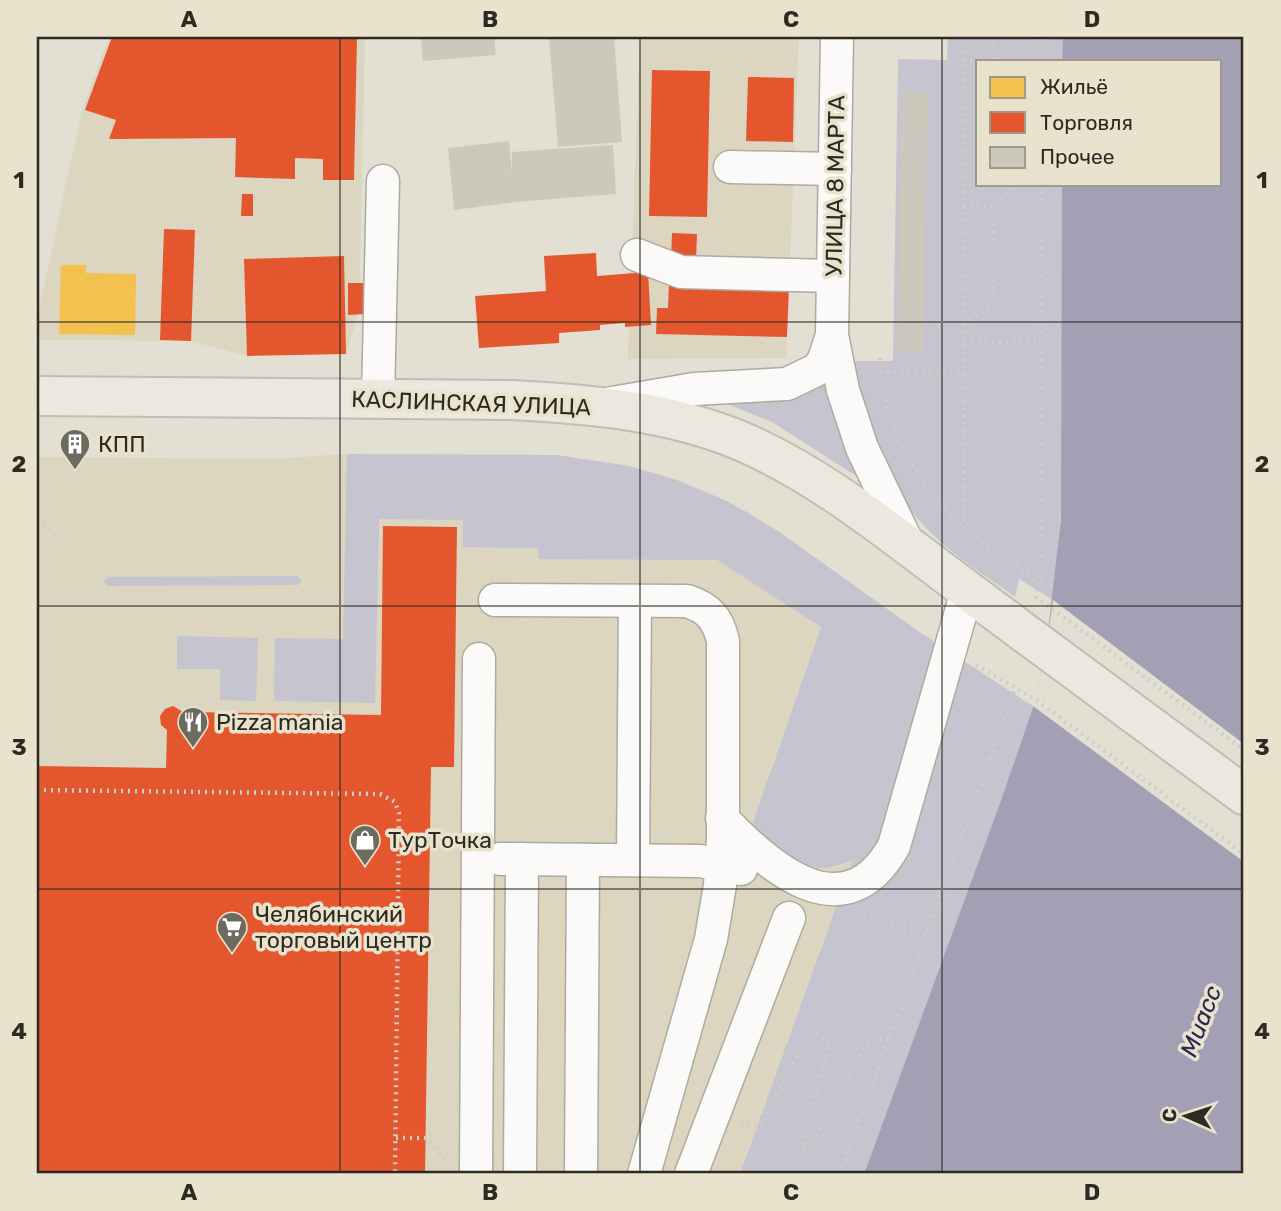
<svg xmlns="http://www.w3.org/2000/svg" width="1281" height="1211" font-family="Rubik,sans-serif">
  <rect width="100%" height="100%" fill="#e3e0d3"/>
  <g fill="#dcd5c0">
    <path d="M109 37H365L359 310 346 354 247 356 191 341 37 340V319L82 110Z"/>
    <path d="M640 37H799L786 358 628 359Z"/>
    <path d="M346 454 557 455 629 466 677 480 748 512 839 575 753 822 822 869 841 866 854 859 740 1174H37V457L272 459Z"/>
  </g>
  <g fill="#c6c4ce">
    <path d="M948 37H1063L1062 61H978V184H1062V500L1053 600 1019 579 1015 597C988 577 958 559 933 535 886 490 860 425 854 361H893L898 59 947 60Z"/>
    <path d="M826 373 834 419 856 476 772 422 722 402Z"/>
    <path d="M347 454 557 455 629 466 677 480 727 501 778 531 918 631 1033 706 1000 803 864 1174H740L853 860C818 875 807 869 776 846 766 839 758 834 753 822L821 627 717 560 539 559 538 548 463 547V520L379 519 375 703 274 701 275 638 343 639Z"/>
    <path d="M298 576 302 581 298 585 107 586 104 581 107 577Z"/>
    <path d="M177 636 258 638 256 701 220 700V669H177Z"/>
  </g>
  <path fill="#a3a0b5" d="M1063 37H1244V1174H864L1000 803 1033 707 1046 649 1061 518 1062 184H1220V61H1062Z"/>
  <path fill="#e3e0d3" d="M1053 600 1244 744V862L1033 706 1046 649Z"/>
  <path fill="#f2c14e" d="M61 265H86V273L136 274 135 335 59 334Z"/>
  <g fill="#e4572e">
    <path d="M112 37H357L354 180H323V159L295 158V179L235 177 236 138 109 139 116 120 85 110Z"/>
    <path d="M652 70 710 71 707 217 649 216Z"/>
    <path d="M748 77 794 78 793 142 746 141Z"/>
    <path d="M242 194H253V216H241Z"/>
    <path d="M164 229 195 230 191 341 160 340Z"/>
    <path d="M672 233 697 234 696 261 671 260Z"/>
    <path d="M596 253 597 276 648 272 651 325 625 327V323L600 325V330L559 333V343L479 348 475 296 546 291 544 256Z"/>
    <path d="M344 256 346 354 247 356 244 259Z"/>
    <path d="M348 283H366L367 314 348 315Z"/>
    <path d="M669 283 789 287 787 337 656 334 657 308H668Z"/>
    <path d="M383 526 457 527 454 767H431L425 1174H37V766L166 768 167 730 161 725 160 716 165 709 173 706 183 712 381 715Z"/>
  </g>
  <g fill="#ccc8bb">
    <path d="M421 37H494L496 55 423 61Z"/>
    <path d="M549 37H614L622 142 558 147Z"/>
    <path d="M902 91 928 92 923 353H897Z"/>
    <path d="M509 141 512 173V152L613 145 616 194 515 202 454 210 448 148Z"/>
  </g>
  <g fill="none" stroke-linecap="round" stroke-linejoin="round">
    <g stroke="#adaaa0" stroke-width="35">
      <g id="minor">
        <path d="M730 167 835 169"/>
        <path d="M637 255 681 272 833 276"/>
        <path d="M832 335 837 37"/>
        <path d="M378 399 383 181"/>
        <path d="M612 403 694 389 787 384 816 370 823 362 832 335 843 390 862 448 909 546"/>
        <path d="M495 600 687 601C709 608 718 619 723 641V839L720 885 711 939 644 1174"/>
        <path d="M722 818C769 868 845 934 894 846L967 591"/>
        <path d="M500 859 700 861 741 869"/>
        <path d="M633 860 635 601"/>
        <path d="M476 1174 479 659"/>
        <path d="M520 1174 522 859"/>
        <path d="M581 1174 583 860"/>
        <path d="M691 1174 789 918"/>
      </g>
    </g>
    <g stroke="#bfbdb7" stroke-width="42">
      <path id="major" d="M37 396 512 400C589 404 669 411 741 441 823 476 895 537 967 590 1059 659 1152 727 1244 795"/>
    </g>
    <g stroke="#cecdca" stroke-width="4.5" stroke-dasharray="2 5" stroke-linecap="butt">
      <path d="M963 37 964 528"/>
      <path d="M963 61H996L993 52V37"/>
      <path d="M1041 61V37"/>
      <path d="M1041 184 1042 568 1036 597 1244 750"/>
      <path d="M963 206H995"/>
      <path d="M964 324 987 308 992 302 994 209 1014 184"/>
      <path d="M964 342H1041"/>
      <path d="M880 358C879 421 923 493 969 533 990 551 1017 566 1040 582"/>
      <path d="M880 372 964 371"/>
      <path d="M37 520 53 534"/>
      <path d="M976 665 1035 699 1244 854"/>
      <path d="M37 790 380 794 395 802 399 813 395 1174"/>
      <path d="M864 913 926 934"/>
      <path d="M741 1123 756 1128 761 1126 807 1035 813 1033 825 1037 829 1046 801 1145 802 1148 809 1149 866 1044 871 1041 889 1038"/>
      <path d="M396 1138H425L449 1163"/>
      <path d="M840 1174 1016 686"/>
    </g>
    <use href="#minor" stroke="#fbfaf8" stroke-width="32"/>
    <use href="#major" stroke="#ece8de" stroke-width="38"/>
  </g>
  <path fill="none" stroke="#2d2a22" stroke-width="2" stroke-opacity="0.55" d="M340 37V1174M640 37V1174M942 37V1174M37 322H1244M37 606H1244M37 889H1244"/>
  <defs>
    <g id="building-pin" transform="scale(1.575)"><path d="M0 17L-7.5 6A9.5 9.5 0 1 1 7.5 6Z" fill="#6d6a60" stroke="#e9e3cd"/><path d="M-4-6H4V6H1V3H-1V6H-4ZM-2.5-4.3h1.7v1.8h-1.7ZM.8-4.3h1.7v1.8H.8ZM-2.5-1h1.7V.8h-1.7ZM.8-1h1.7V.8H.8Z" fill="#fff"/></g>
    <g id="restaurant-pin" transform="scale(1.575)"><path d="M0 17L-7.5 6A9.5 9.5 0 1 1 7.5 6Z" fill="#6d6a60" stroke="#e9e3cd"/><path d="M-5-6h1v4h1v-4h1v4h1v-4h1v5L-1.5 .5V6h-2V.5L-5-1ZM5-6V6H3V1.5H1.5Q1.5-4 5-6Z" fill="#fff"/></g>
    <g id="shop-pin" transform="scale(1.575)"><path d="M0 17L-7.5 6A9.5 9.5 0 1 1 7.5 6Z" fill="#6d6a60" stroke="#e9e3cd"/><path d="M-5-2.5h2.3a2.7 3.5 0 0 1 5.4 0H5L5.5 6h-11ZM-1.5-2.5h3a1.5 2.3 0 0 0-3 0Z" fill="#fff"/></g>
    <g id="supermarket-pin" transform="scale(1.575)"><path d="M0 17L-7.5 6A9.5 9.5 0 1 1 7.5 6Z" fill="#6d6a60" stroke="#e9e3cd"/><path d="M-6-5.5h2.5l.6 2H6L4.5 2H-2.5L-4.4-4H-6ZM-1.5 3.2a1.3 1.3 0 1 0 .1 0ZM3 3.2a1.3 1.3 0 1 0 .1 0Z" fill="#fff"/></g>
  </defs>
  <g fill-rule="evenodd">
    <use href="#building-pin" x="75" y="444"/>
    <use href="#restaurant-pin" x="193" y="722"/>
    <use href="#shop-pin" x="365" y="840"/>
    <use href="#supermarket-pin" x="232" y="927"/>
  </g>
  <g text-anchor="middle" stroke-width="7" stroke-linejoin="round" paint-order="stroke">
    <g font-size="23" fill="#2d2a22" stroke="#e9e3cd">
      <text transform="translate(835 186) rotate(-89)" y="8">УЛИЦА 8 МАРТА</text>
      <text transform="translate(471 403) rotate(2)" y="8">КАСЛИНСКАЯ УЛИЦА</text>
    </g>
    <g font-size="23" fill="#2d2a22" stroke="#e9e3cd" text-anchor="start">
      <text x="98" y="452">КПП</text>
      <text x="216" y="730">Pizza mania</text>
      <text x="388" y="848">ТурТочка</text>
      <text x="255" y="922">Челябинский<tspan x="255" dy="26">торговый центр</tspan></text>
    </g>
    <g font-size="24" font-style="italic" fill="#2d2554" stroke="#e9e3cd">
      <text transform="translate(1201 1021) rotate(-69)" y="8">Миасс</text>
    </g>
  </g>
  <rect width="1281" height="1211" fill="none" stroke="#e9e3cd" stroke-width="77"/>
  <rect x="976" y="60" width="245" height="126" fill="#e9e3cd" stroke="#9e9989" stroke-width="2"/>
  <rect x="990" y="77" width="35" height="21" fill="#f2c14e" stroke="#9e9989" stroke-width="2"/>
  <text x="1040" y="94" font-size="21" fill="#2d2a22">Жильё</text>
  <rect x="990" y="112" width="35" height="21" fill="#e4572e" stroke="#9e9989" stroke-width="2"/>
  <text x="1040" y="130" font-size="21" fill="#2d2a22">Торговля</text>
  <rect x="990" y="147" width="35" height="21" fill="#ccc8bb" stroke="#9e9989" stroke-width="2"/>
  <text x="1040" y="164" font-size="21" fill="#2d2a22">Прочее</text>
  <g transform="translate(1186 1116) rotate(273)" stroke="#e9e3cd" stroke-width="5" paint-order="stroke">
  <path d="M0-5L12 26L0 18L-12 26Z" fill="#2d2a22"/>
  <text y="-10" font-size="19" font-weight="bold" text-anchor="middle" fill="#2d2a22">С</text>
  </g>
  <rect x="38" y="38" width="1204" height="1134" fill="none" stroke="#2d2a22" stroke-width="2.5"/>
  <g font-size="23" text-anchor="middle" font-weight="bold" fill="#2d2a22">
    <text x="189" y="27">A</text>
    <text x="490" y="27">B</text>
    <text x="791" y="27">C</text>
    <text x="1092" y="27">D</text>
    <text x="19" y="188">1</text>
    <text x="1262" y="188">1</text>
    <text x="19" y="472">2</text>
    <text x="1262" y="472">2</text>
    <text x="19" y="755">3</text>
    <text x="1262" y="755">3</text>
    <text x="19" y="1039">4</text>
    <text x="1262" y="1039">4</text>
    <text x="189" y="1200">A</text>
    <text x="490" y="1200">B</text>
    <text x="791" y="1200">C</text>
    <text x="1092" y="1200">D</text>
  </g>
</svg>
